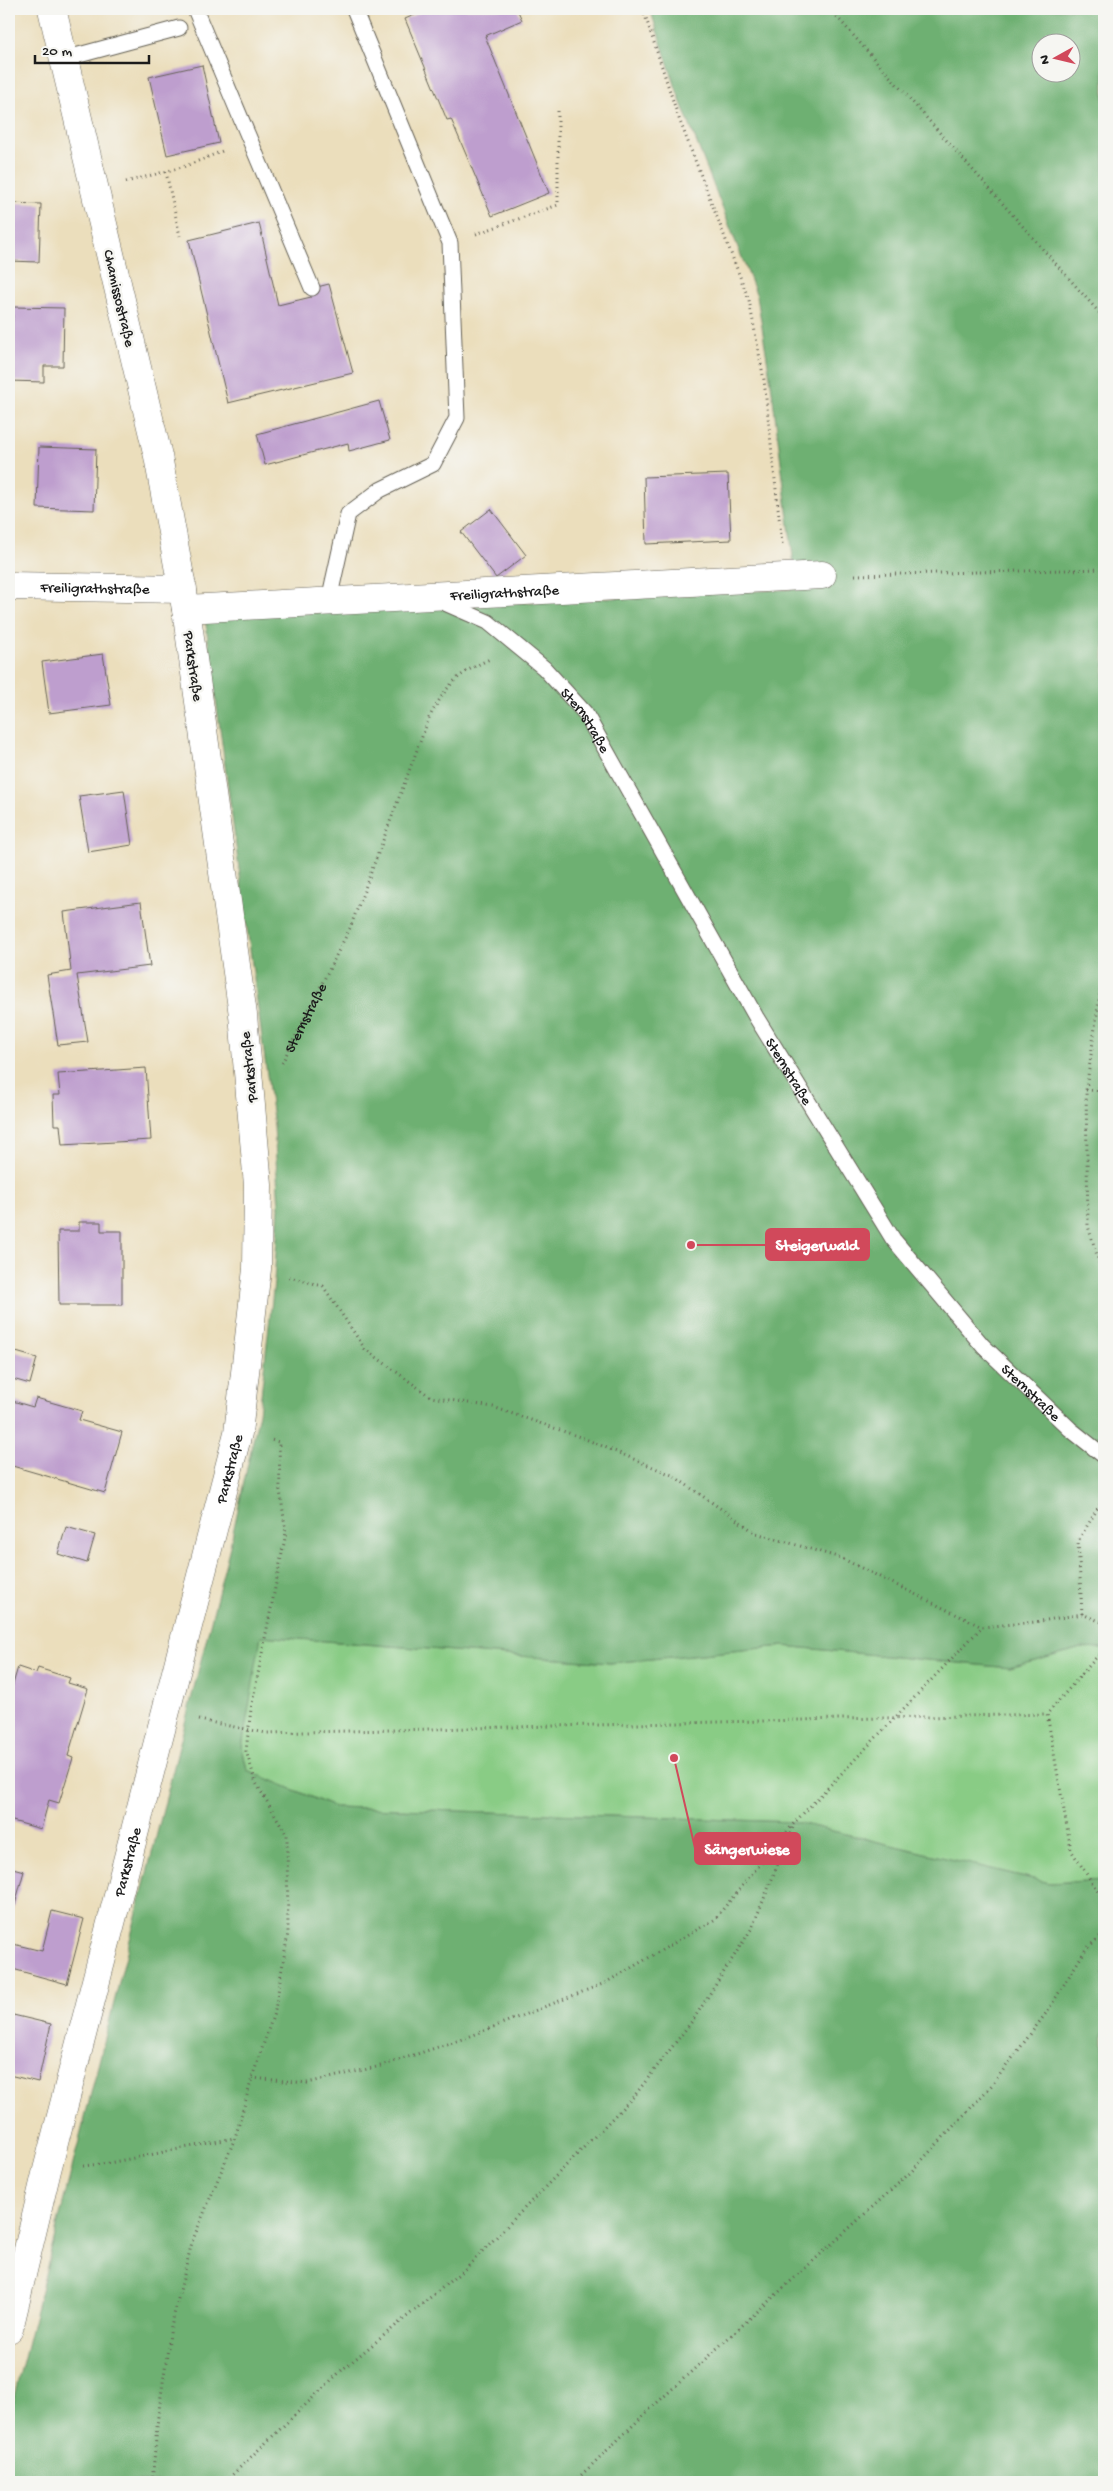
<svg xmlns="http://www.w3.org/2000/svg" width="1113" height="2491" font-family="'Gochi Hand',sans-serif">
  <rect width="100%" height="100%" fill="#f6f6f2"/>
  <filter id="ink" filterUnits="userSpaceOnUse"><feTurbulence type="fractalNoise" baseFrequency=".02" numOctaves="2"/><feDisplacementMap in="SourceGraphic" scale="10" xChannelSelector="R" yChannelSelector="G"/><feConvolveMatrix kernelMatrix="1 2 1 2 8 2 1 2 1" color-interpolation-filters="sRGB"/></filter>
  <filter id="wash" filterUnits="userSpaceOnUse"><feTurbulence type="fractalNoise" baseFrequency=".0096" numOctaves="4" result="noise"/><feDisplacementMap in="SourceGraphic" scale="20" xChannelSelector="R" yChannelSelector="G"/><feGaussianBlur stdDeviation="1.12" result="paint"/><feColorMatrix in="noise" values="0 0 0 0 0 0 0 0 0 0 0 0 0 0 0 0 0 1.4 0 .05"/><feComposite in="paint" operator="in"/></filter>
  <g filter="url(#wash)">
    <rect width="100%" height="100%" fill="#ebdebc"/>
    <path fill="#89cc85" stroke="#527450" d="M260 1636 610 1663 783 1646 1010 1668 1081 1648 1104 1649V1880L1050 1883 795 1822 334 1807 247 1770 242 1747Z"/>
    <path fill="#6eb072" stroke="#456647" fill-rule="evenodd" d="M650 9H1104V1649L1081 1648 1010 1668 783 1646 610 1663 261 1636 242 1747 247 1770 334 1807 795 1822 1050 1883 1104 1880V2482H9V2416L230 1546 259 1413 274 1282 279 1208 274 1126 205 618 797 589 771 383 757 296 680 100ZM1040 42H1070V72H1040Z"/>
    <g id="blocks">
      <g fill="#be9ece">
        <path d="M428 9H517L522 20 485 36 549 193 492 216 451 119 447 120 405 19Z"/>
        <path d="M202 65 219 143 167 155 149 77Z"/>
        <path d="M9 203 41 204 39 262 9 261Z"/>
        <path d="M259 223 278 305 311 297 309 289 329 284 353 373 228 403 189 240Z"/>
        <path d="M13 307 64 308 63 366H44V382L9 381V340H12Z"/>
        <path d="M379 401 390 440 349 451 348 443 265 465 257 434Z"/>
        <path d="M39 447 96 449 94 510 37 508Z"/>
        <path d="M728 474 731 540 646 544 644 477Z"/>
        <path d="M491 509 526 555 496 578 461 532Z"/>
        <path d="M103 654 111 705 49 713 42 662Z"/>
        <path d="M124 790 132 845 88 852 79 796Z"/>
        <path d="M141 902 150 966 77 975 88 1042 58 1045 47 975 71 971 64 912Z"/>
        <path d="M146 1068 151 1140 62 1145 60 1125H54L53 1095H60L58 1074Z"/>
        <path d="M79 1222H101V1231H122V1305H59L58 1231H79Z"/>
        <path d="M9 1350 37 1358 30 1384 9 1378Z"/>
        <path d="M36 1398 82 1411 79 1420 122 1432 105 1493 9 1465V1400L33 1407Z"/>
        <path d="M66 1527 95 1535 87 1563 58 1554Z"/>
        <path d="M18 1667 36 1673 38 1668 70 1678 68 1683 88 1689 68 1756 73 1758 59 1803 49 1800 41 1829 9 1820V1698Z"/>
        <path d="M9 1867 24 1871 9 1927Z"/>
        <path d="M52 1911 84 1919 67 1984 9 1968V1943L42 1951Z"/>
        <path d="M9 2014 51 2024 38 2082 9 2075Z"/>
      </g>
    </g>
  </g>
  <g filter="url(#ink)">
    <use href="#blocks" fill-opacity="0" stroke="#646054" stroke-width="1"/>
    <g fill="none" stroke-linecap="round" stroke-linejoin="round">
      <g stroke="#646054" stroke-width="17">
        <g id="service">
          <path d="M195 9 312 288"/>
          <path d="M64 59 179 28"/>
          <path d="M329 600 348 514 380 490 433 464 457 418 450 243 354 9"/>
          <path id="s2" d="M440 601 488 622 544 668 585 713 756 1017 893 1239 983 1346 1070 1429 1104 1456"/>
        </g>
      </g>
      <g stroke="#646054" stroke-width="29">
        <g id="minor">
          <path id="s3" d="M9 586 183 589"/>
          <path id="s4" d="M186 609 822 575"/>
          <path id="s5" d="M9 2329 47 2170 238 1433 257 1269 258 1185 243 1015 186 609 158 456 52 9"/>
        </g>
      </g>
      <g stroke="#646054" stroke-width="3" stroke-dasharray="1 4" stroke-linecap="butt">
        <path d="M643 9 678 116 749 300 764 380 782 544"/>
        <path d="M830 9 1104 318"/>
        <path d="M166 172 180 236"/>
        <path d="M126 182 186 166 225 150"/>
        <path d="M476 234 558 205V108"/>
        <path d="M855 575 1104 569"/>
        <path d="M1104 965 1086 1090 1088 1226 1104 1278"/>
        <path id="s1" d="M282 1063 350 928 429 718C447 685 455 675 490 659"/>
        <path d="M1086 1090 1104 1091"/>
        <path d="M289 1277 323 1286 365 1349 431 1397 493 1407 583 1438 672 1475 756 1533 841 1558 982 1627 1035 1622 1082 1614 1104 1623"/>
        <path d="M1082 1614 1078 1541 1104 1498"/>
        <path d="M1104 1653 1095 1659 1047 1714 1071 1850 1104 1901"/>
        <path d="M199 1720 266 1733 1047 1714"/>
        <path d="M252 2078 307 2083 381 2066 468 2037 605 1983 714 1920 795 1822 982 1627"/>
        <path d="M83 2166 109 2163 234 2138"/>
        <path d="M152 2482 158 2417 171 2327 192 2242 235 2138 252 2078 275 2010 288 1933 287 1835 256 1783 246 1751 251 1709 286 1533 280 1490 279 1442 271 1440"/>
        <path d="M226 2482 231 2476 343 2369 466 2268 635 2095 693 2020 752 1928 794 1825"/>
        <path d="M574 2482 648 2411 911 2172 992 2085 1047 2012 1086 1949 1104 1933"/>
      </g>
      <use href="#service" stroke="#fff" stroke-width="15"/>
      <use href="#minor" stroke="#fff" stroke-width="28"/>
    </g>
  </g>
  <g text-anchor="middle" stroke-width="5" stroke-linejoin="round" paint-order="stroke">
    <g font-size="15" fill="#1c1c1c" stroke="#f6f6f2">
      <text transform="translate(120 298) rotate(77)" y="5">Chamissostraße</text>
      <text dy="5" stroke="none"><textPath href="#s3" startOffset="86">Freiligrathstraße</textPath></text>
      <text dy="5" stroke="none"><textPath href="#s4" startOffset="319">Freiligrathstraße</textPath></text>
      <text transform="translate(194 666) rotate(82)" y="5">Parkstraße</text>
      <text dy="5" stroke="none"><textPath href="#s2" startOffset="192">Sternstraße</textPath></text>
      <text dy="5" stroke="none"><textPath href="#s1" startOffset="51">Sternstraße</textPath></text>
      <text transform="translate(248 1067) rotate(-96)" y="5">Parkstraße</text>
      <text dy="5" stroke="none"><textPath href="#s2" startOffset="598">Sternstraße</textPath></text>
      <text dy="5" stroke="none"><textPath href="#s2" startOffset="1002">Sternstraße</textPath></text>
      <text dy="5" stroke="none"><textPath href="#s5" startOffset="888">Parkstraße</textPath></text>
      <text dy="5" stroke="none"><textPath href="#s5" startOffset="482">Parkstraße</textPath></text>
    </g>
  </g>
  <path fill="none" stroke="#d1495b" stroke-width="2" d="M691 1245L766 1245M674 1758L695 1848"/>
  <g fill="#d1495b" stroke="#f6f6f2" stroke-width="2">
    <circle cx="691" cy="1245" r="5"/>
    <circle cx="674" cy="1758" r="5"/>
  </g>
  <g fill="#d1495b" stroke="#d1495b" stroke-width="2">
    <rect x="766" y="1229" width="103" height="31" rx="5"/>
    <rect x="695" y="1833" width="105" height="31" rx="5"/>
  </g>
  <g font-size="16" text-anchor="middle" font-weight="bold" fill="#fff">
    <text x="817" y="1250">Steigerwald</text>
    <text x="747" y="1854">Sängerwiese</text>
  </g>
  <rect width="1113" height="2491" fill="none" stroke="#f6f6f2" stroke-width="30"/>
  <g transform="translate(1056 58) rotate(262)"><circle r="24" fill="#f6f6f2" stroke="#9f9f9c"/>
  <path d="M0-4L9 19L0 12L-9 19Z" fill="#d1495b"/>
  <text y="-8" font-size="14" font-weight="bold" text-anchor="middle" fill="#1c1c1c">N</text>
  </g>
  <path d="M35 55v8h114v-8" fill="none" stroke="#1c1c1c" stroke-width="2.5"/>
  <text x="42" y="55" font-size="15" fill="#1c1c1c" stroke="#f6f6f2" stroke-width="4" paint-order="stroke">20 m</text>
</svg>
